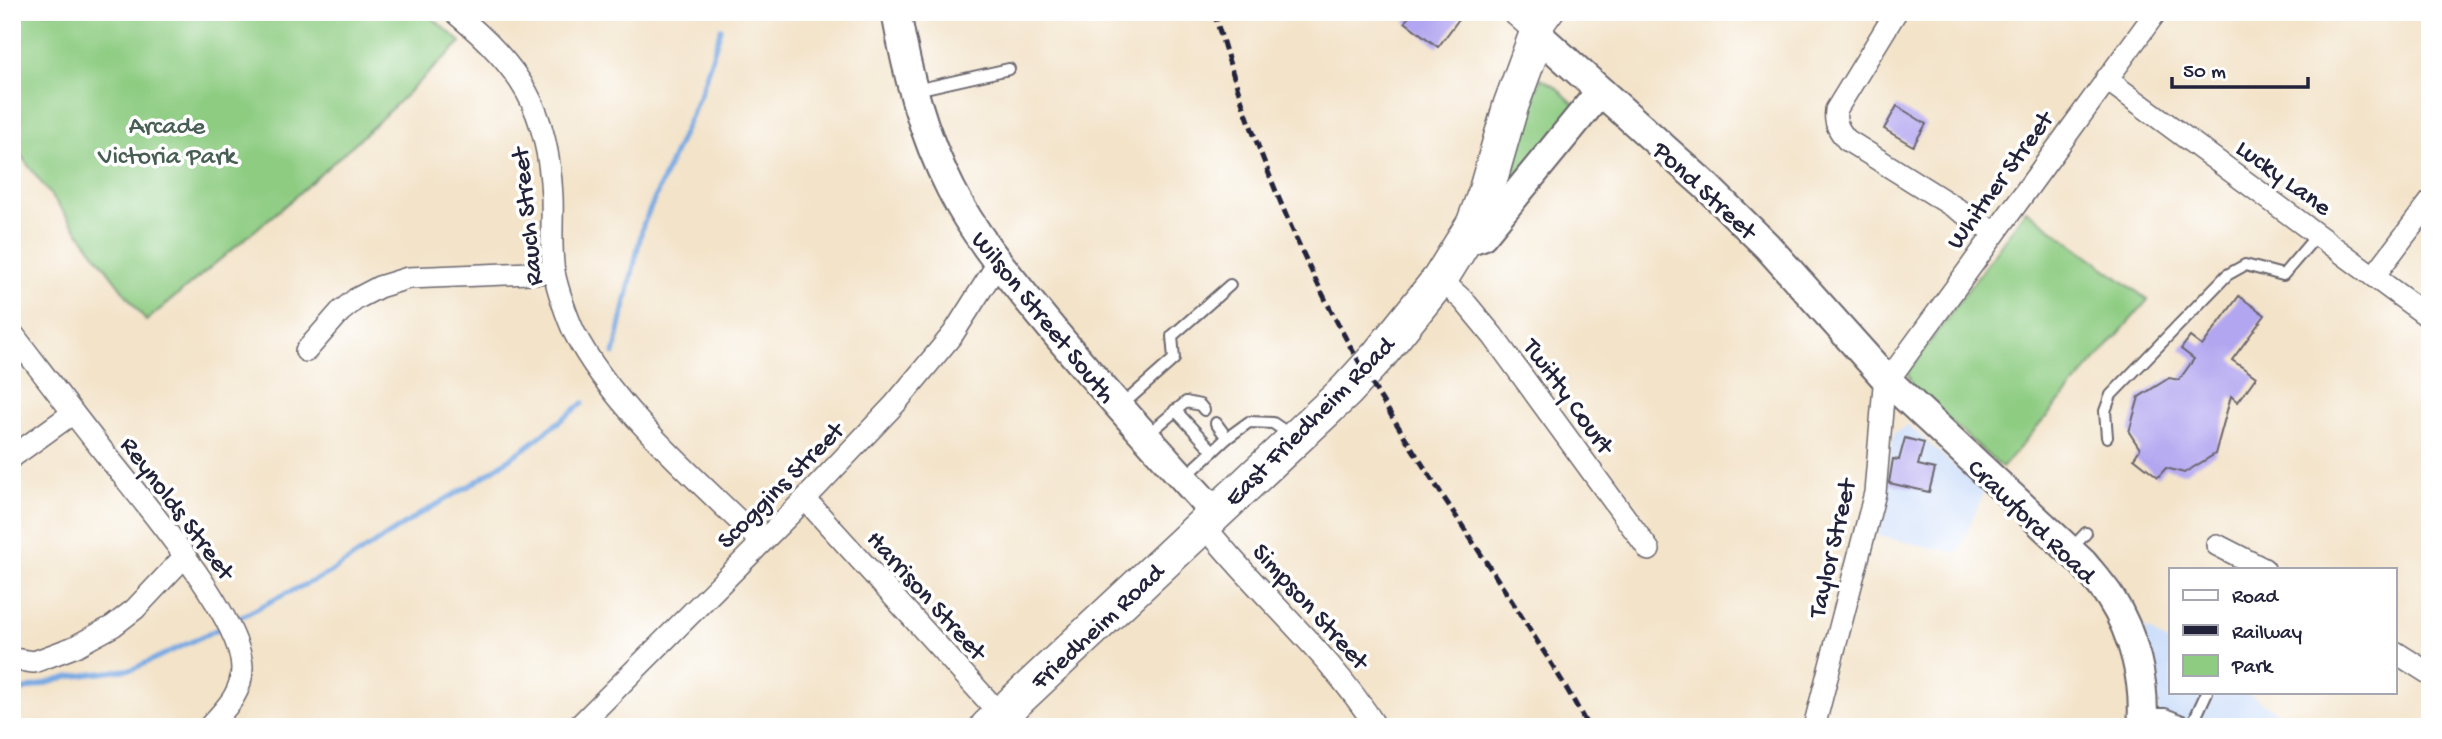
<svg xmlns="http://www.w3.org/2000/svg" width="2442" height="739" font-family="'Gochi Hand',sans-serif">
  <rect width="100%" height="100%" fill="#fff"/>
  <filter id="ink" filterUnits="userSpaceOnUse"><feTurbulence type="fractalNoise" baseFrequency=".0143" numOctaves="2"/><feDisplacementMap in="SourceGraphic" scale="14" xChannelSelector="R" yChannelSelector="G"/><feConvolveMatrix kernelMatrix="1 2 1 2 8 2 1 2 1" color-interpolation-filters="sRGB"/></filter>
  <filter id="wash" filterUnits="userSpaceOnUse"><feTurbulence type="fractalNoise" baseFrequency=".00686" numOctaves="4" result="noise"/><feDisplacementMap in="SourceGraphic" scale="28" xChannelSelector="R" yChannelSelector="G"/><feGaussianBlur stdDeviation="1.57" result="paint"/><feColorMatrix in="noise" values="0 0 0 0 0 0 0 0 0 0 0 0 0 0 0 0 0 1.4 0 .05"/><feComposite in="paint" operator="in"/></filter>
  <g filter="url(#wash)">
    <rect width="100%" height="100%" fill="#f3e3c9"/>
    <g fill="#c9dcf9">
      <path d="M1908 425 1984 492 1958 553 1878 536 1894 433Z"/>
      <path d="M2143 627 2171 644V692H2246L2282 715 2276 727H2159L2157 683Z"/>
    </g>
    <g fill="#8ecc82" stroke="#58775e" stroke-width="2">
      <path d="M12 12H425L461 42 366 133 288 203 146 321 12 144Z"/>
      <path d="M1541 78 1555 86 1577 107 1507 185 1527 113Z"/>
      <path d="M2026 210 2148 300 2002 468 1914 389 1907 373Z"/>
    </g>
    <g fill="none" stroke-linecap="round" stroke-linejoin="round">
      <g stroke="#77a9e2" stroke-width="5">
        <path d="M614 354 643 225 701 92 721 29"/>
        <path d="M235 620 285 594 328 574 420 514 474 483 525 448 583 403"/>
        <path d="M12 693 69 677 133 669 218 629"/>
      </g>
    </g>
    <g id="blocks">
      <g fill="#b2a6f0">
        <path d="M1412 12H1450L1459 19 1438 47 1405 22Z"/>
        <path d="M1897 106 1926 124 1913 146 1884 129Z"/>
        <path d="M2239 296 2265 315 2232 360 2256 377 2238 402 2231 396 2215 454 2184 473 2166 468 2158 477 2134 458 2140 449 2129 432 2139 397 2169 378 2179 380 2194 359 2181 349 2190 337 2202 346Z"/>
        <path d="M1905 438 1924 443 1918 465 1935 469 1929 492 1889 483 1893 459 1899 460Z"/>
      </g>
    </g>
  </g>
  <g filter="url(#ink)">
    <use href="#blocks" fill-opacity="0" stroke="#6b666d" stroke-width="2"/>
    <g fill="none" stroke-linecap="round" stroke-linejoin="round">
      <g stroke="#6b666d" stroke-width="14">
        <g id="service">
          <path d="M916 90 1009 69"/>
          <path d="M1121 406 1174 359 1172 336 1230 285"/>
          <path d="M1175 410 1213 451"/>
          <path d="M1147 435 1186 402 1200 405 1204 410"/>
          <path d="M2107 437 2105 411 2111 395 2227 275 2245 265 2283 275 2317 235"/>
          <path d="M1227 438 1249 422 1273 423 1292 436"/>
          <path d="M1184 478 1227 438 1216 423"/>
          <path d="M2070 550 2086 533"/>
          <path d="M2144 714H2165L2192 725"/>
          <path d="M2191 727 2207 692"/>
        </g>
      </g>
      <g stroke="#6b666d" stroke-width="24">
        <g id="minor">
          <path d="M454 12C521 68 548 108 552 197 553 221 550 248 554 272 557 288 567 317 574 332 613 408 700 482 761 542"/>
          <path d="M1512 12 1537 34 1553 12"/>
          <path d="M1896 12 1836 110C1834 123 1839 131 1847 140L1994 232"/>
          <path d="M2106 79 2430 318"/>
          <path d="M2374 276 2430 202"/>
          <path d="M1440 279 1464 301 1493 336 1649 550"/>
          <path d="M12 333C42 372 72 412 103 451 137 494 242 617 242 668 242 694 225 709 209 727"/>
          <path d="M306 351 340 312 356 299 379 287 408 278 554 272"/>
          <path d="M12 457 73 413"/>
          <path d="M805 499 1008 723"/>
          <path d="M1203 524C1258 594 1328 651 1376 727"/>
          <path d="M2217 545 2264 569"/>
          <path d="M2395 652 2430 674"/>
          <path d="M12 659 34 662 74 647 113 626 135 609 185 556"/>
          <path d="M578 727 805 499 895 404 953 334 998 263"/>
          <path d="M1814 727 1875 493 1884 386 2156 12"/>
        </g>
      </g>
      <g stroke="#6b666d" stroke-width="32">
        <g id="tertiary">
          <path d="M896 12C907 73 922 133 951 189 975 237 1009 276 1043 318 1098 385 1156 448 1215 513"/>
          <path d="M1537 34 1705 185 1767 246 1887 380 2083 563C2092 574 2102 585 2110 597 2134 634 2146 683 2142 727"/>
          <path d="M1464 242 1482 236 1600 92"/>
        </g>
      </g>
      <g stroke="#6b666d" stroke-width="38">
        <path id="primary" d="M988 727 1346 391 1379 355 1440 279 1474 224 1485 195 1511 105 1537 34 1535 12"/>
      </g>
      <use href="#service" stroke="#fff" stroke-width="10"/>
      <use href="#minor" stroke="#fff" stroke-width="21"/>
      <use href="#tertiary" stroke="#fff" stroke-width="28"/>
      <use href="#primary" stroke="#fff" stroke-width="35"/>
      <path stroke="#22223b" stroke-width="5" stroke-dasharray="10 5" stroke-linecap="butt" d="M1214 12C1255 155 1313 293 1393 418 1433 482 1475 545 1517 609 1541 648 1567 686 1588 727"/>
    </g>
  </g>
  <g text-anchor="middle" stroke-width="7" stroke-linejoin="round" paint-order="stroke">
    <g font-size="26" fill="#485e54" stroke="#fff">
      <text x="167" y="133">Arcade<tspan x="167" dy="30">Victoria Park</tspan></text>
    </g>
    <g font-size="26" fill="#22223b" stroke="#fff">
      <text transform="translate(2285 176) rotate(36)" y="9">Lucky Lane</text>
      <text transform="translate(1998 179) rotate(-54)" y="9">Whitner Street</text>
      <text transform="translate(1706 189) rotate(43)" y="9">Pond Street</text>
      <text transform="translate(525 217) rotate(-96)" y="9">Rauch Street</text>
      <text transform="translate(1045 316) rotate(51)" y="9">Wilson Street South</text>
      <text transform="translate(1570 395) rotate(54)" y="9">Twitty Court</text>
      <text transform="translate(1308 420) rotate(-45)" y="9">East Friedheim Road</text>
      <text transform="translate(779 484) rotate(-45)" y="9">Scoggins Street</text>
      <text transform="translate(179 507) rotate(53)" y="9">Reynolds Street</text>
      <text transform="translate(2033 520) rotate(44)" y="9">Crawford Road</text>
      <text transform="translate(1830 548) rotate(-77)" y="9">Taylor Street</text>
      <text transform="translate(928 594) rotate(48)" y="9">Harrison Street</text>
      <text transform="translate(1312 605) rotate(48)" y="9">Simpson Street</text>
      <text transform="translate(1096 625) rotate(-43)" y="9">Friedheim Road</text>
    </g>
  </g>
  <rect width="2442" height="739" fill="none" stroke="#fff" stroke-width="42"/>
  <rect x="2169" y="568" width="228" height="126" fill="#ffffff" stroke="#a7a7b1" stroke-width="2"/>
  <rect x="2183" y="590" width="35" height="10" fill="#ffffff" stroke="#a7a7b1" stroke-width="2"/>
  <text x="2232" y="602" font-size="21" fill="#22223b">Road</text>
  <rect x="2183" y="625" width="35" height="10" fill="#22223b" stroke="#a7a7b1" stroke-width="2"/>
  <text x="2232" y="638" font-size="21" fill="#22223b">Railway</text>
  <rect x="2183" y="655" width="35" height="21" fill="#8ecc82" stroke="#a7a7b1" stroke-width="2"/>
  <text x="2232" y="672" font-size="21" fill="#22223b">Park</text>
  <path d="M2172 77v10h136v-10" fill="none" stroke="#22223b" stroke-width="3.5"/>
  <text x="2183" y="77" font-size="21" fill="#22223b" stroke="#ffffff" stroke-width="5" paint-order="stroke">50 m</text>
</svg>
